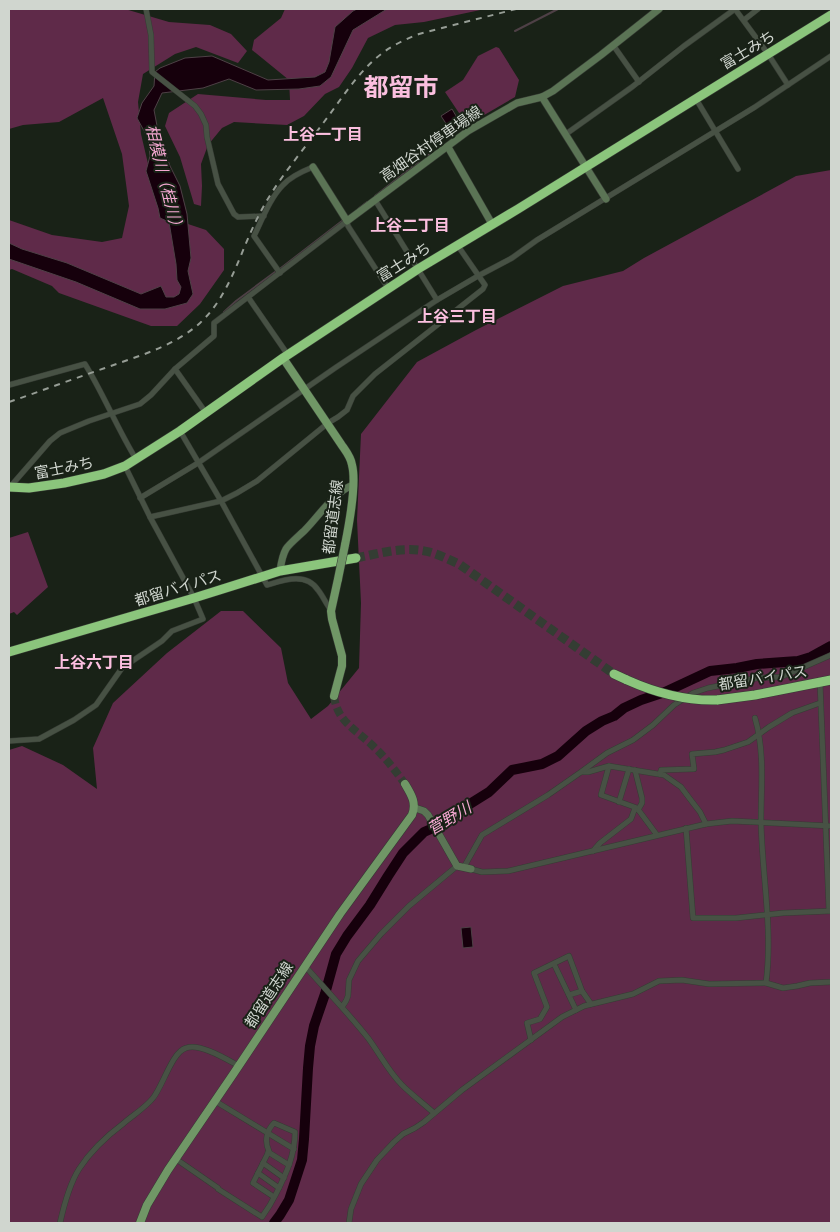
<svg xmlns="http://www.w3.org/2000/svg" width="840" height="1232" font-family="'Space Grotesk','Noto Sans JP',sans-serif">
  <rect width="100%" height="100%" fill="#192217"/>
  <g fill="#5f2a49">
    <path d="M9 9H125L169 22 210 25 231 34 247 51 238 63 196 47 175 54 143 74 138 102 141 134 153 185 170 218 206 230 224 249V270L200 304 177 326H151L59 293 52 286 12 269 9 270V220L52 235 102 242 122 238 129 206 122 154 103 98 59 122 23 125 9 129Z"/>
    <path d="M285 9H485L424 22 395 25 368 38 352 68 339 87 325 94 304 116 287 125 234 122 222 128 208 145 201 164 202 186 201 206 194 204 180 157 165 126 169 113 198 94 266 100H290L289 80 252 50 254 40 281 18Z"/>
    <path d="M496 47 499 48 519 80 515 97 467 125 445 92 463 80 478 56Z"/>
    <path d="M831 170V1223H9V750L22 746 63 765 97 789 93 748 113 703 167 653 221 611H243L281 648 288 683 311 719 328 706 359 668 361 603 357 520 361 434 417 362 476 330 563 286 623 271 644 258 729 212 752 200 796 176Z"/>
    <path d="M28 532 48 587 17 615 14 612 9 614V538Z"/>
  </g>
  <g fill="#16000c" stroke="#4e4046">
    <path d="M357 9H387L353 30 331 77 320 86 299 89 256 90 229 79 203 88 162 93 154 110 158 131 170 166 180 186 187 214 191 258 188 271 193 294 187 303 165 309H140L76 282 9 259V243L22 249 67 263 141 294 161 286 166 297H174L179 294 181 287 177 280 176 264 169 222 160 218 158 208 146 171 150 156 148 138 137 118 142 103 154 86 155 72 160 68 185 58 212 56 268 80 315 77 325 72 329 62 335 27 353 11Z"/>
    <path d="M452 109 463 128 453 134 441 116Z"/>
    <path d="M471 927 473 947 463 948 461 928Z"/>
  </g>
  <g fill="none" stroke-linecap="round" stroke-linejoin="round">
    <g stroke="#4e4046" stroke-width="2">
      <path d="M515 31 558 9"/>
      <path d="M426 157 432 152"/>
      <path d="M375 196 420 161"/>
      <path d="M358 209 367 202"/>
      <path d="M281 268 342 221"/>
      <path d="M224 312 236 301 275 272"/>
    </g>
    <path stroke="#16000c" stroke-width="10" d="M274 1223 280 1215 289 1200 302 1160 304 1139 308 1068 310 1046 314 1026 325 994 336 954 347 936 370 905 388 876 403 853 424 832 440 825 449 817 489 792 512 770 542 764 558 756 586 731 602 721 614 716 624 708 641 700 665 692 710 671 737 668 757 664 798 661 811 657 831 646"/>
    <path stroke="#343d33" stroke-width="8" stroke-dasharray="8 4" stroke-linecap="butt" d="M334 696C337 721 355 729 372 745 384 756 395 770 405 784"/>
    <path stroke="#343d33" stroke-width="9" stroke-dasharray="9 4.5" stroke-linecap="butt" d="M356 558C381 553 408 545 433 553 442 556 450 560 459 564L614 674"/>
    <g stroke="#363c34" stroke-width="6">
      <g id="street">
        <path d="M146 9 151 35 152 72 195 106 201 114 206 125 207 137 218 184 234 214 238 217 264 216"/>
        <path d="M735 9 768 54 788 85"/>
        <path d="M744 20 758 9"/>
        <path d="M613 45 639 82"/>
        <path d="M696 99 738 169"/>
        <path d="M566 134 632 87 684 46 735 9"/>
        <path d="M375 200 437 300"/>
        <path d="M280 273 254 236C262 220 270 198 283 185 291 176 303 171 313 167"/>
        <path d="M248 297 288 355"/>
        <path d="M175 369 206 413"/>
        <path d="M9 385 85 364C104 395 117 428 136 459"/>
        <path d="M180 431 221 501 267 585C284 580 306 572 318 590 323 596 326 604 331 610"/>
        <path d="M10 487 50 441 60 433 89 421 140 404 151 395 175 369 214 336V323L347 221 348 226 388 288"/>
        <path d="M140 498 198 463 335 368 437 300 478 276 512 258 537 240 755 107 831 56"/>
        <path d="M150 517 221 501 237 493 257 481 328 423 338 417 347 410 353 396 375 374 483 289 485 285 458 246"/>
        <path d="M820 682 829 911"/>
        <path d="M755 718C765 752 761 787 761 821 762 875 773 929 766 983"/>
        <path d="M9 741 39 739 74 720 96 705 122 668 162 641 172 631 203 619 194 598 150 517 125 466"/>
        <path d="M609 766 601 795 637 808 657 835"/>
        <path d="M635 770 642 798V803L638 810"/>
        <path d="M582 772H588L609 766 664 775 681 787 690 799 700 812 706 824"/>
        <path d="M660 774 661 770 694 769 692 754 715 752 724 750 748 742 769 727 792 713 820 703"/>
        <path d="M619 802 629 769"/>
        <path d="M686 828 693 918H736L783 913 831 911"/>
        <path d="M593 851 600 843 631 819 635 808"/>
        <path d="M464 867 482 835 548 795 581 772 607 753 633 740 653 725 674 705 693 693 708 688 757 678 781 677 831 655"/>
        <path d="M471 869 482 872 508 871 706 824 732 821 831 826"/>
        <path d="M554 964 576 1010"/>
        <path d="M305 966C326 990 348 1013 368 1038 380 1054 388 1071 402 1085 412 1095 423 1103 434 1113"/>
        <path d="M569 995 582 991"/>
        <path d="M342 1007 346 1001 348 996 349 980 358 961 381 934 409 906 457 866"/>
        <path d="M531 1040 527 1023 540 1019 547 1007 534 973 569 956 582 991 591 1004"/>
        <path d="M215 1101 294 1149"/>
        <path d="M268 1152 289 1165"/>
        <path d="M176 1159 218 1188V1189L262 1217C267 1210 272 1202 276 1194 286 1174 295 1155 295 1132L274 1123C267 1130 264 1141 269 1151L253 1183 274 1197"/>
        <path d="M263 1163 284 1178"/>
        <path d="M258 1173 279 1188"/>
        <path d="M60 1223C64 1205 69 1185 79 1169 90 1152 108 1135 124 1123 133 1115 145 1108 153 1098 163 1086 172 1052 186 1048 200 1043 226 1059 239 1066"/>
        <path d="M349 1223 351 1209 361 1184 377 1160 394 1142 403 1134 415 1128 424 1122 462 1090 562 1017 584 1006 633 994 659 981 682 980 709 984 766 983 783 988 797 986 810 983 831 982"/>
      </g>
    </g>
    <g stroke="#363c34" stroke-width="8">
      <g id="secondary">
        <path d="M542 97 606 199"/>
        <path d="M448 147 492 224"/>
        <path d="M313 167 347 221 468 131 517 103 542 97 553 91 601 55 659 9"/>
        <path d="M280 571C281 564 282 556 286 549 289 544 300 535 305 530 319 516 334 492 353 485"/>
        <path d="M415 808 424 811 428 815 457 866 471 869"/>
      </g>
    </g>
    <g stroke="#363c34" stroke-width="9">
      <g id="primary">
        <path d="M283 358 341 444C345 450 351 457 352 465 357 484 349 525 345 545"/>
        <path d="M334 696 342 666V656L332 619 331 611 338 579"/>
        <path d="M140 1223 147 1205 168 1170 234 1073 340 914 412 815C417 803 411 794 405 784"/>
      </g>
    </g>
    <g stroke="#363c34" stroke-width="10">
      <g id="highway">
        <path d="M9 487 29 488 64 483 104 474 125 466 180 431 283 358 418 269 518 209 831 15"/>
        <path d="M9 652 194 598 280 571 356 558"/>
        <path d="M614 674 627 680"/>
        <path d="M717 700 755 695 831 680"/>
      </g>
    </g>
    <use href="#street" stroke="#475144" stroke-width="5"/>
    <use href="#secondary" stroke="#5b7455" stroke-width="7"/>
    <use href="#primary" stroke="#709766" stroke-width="8"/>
    <use href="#highway" stroke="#8bc57c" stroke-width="9"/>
    <path stroke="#969d95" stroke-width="2" stroke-dasharray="6 6" stroke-linecap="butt" d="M9 402C41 391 73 379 105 368 138 356 173 347 200 323 231 294 240 251 259 215 276 181 302 152 324 122 340 101 354 78 374 60 387 48 403 40 419 34L516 9"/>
    <g stroke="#363c34" stroke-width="9" stroke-linecap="butt">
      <path id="primary-bridge" d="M338 579 345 545"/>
    </g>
    <g stroke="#363c34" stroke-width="10" stroke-linecap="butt">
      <path id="highway-bridge" d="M627 680C656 693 686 701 717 700"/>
    </g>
    <use href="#primary-bridge" stroke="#709766" stroke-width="8"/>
    <use href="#highway-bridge" stroke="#8bc57c" stroke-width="9"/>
  </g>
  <g text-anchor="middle" stroke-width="4" stroke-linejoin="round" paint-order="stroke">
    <g font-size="15" fill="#d0d6cf" stroke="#192217">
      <text transform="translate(748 50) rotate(-31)" y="5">富士みち</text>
      <text transform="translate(431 144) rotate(-35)" y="5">高畑谷村停車場線</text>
      <text transform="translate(404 262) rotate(-32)" y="5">富士みち</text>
      <text transform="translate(64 468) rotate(-11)" y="5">富士みち</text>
      <text transform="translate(333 517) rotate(-83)" y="5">都留道志線</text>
      <text transform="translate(178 588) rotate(-17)" y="5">都留バイパス</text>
      <text transform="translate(763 678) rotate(-9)" y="5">都留バイパス</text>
      <text transform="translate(269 995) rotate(-57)" y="5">都留道志線</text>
    </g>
    <g font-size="16" font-weight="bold" fill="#fbbfdf" stroke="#192217">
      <text x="323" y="140">上谷一丁目</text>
      <text x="410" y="231">上谷二丁目</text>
      <text x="457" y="322">上谷三丁目</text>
      <text x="94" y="668">上谷六丁目</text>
    </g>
    <g font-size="16" font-style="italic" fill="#f5a8d2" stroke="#192217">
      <text transform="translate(165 179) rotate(76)" y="6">相模川（桂川）</text>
      <text transform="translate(449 818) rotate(-31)" y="6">菅野川</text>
    </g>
    <g font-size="25" font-weight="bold" fill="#fbbfdf" stroke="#192217">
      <text x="401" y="96">都留市</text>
    </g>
  </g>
  <rect width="840" height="1232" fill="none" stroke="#d0d6cf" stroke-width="20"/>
</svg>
